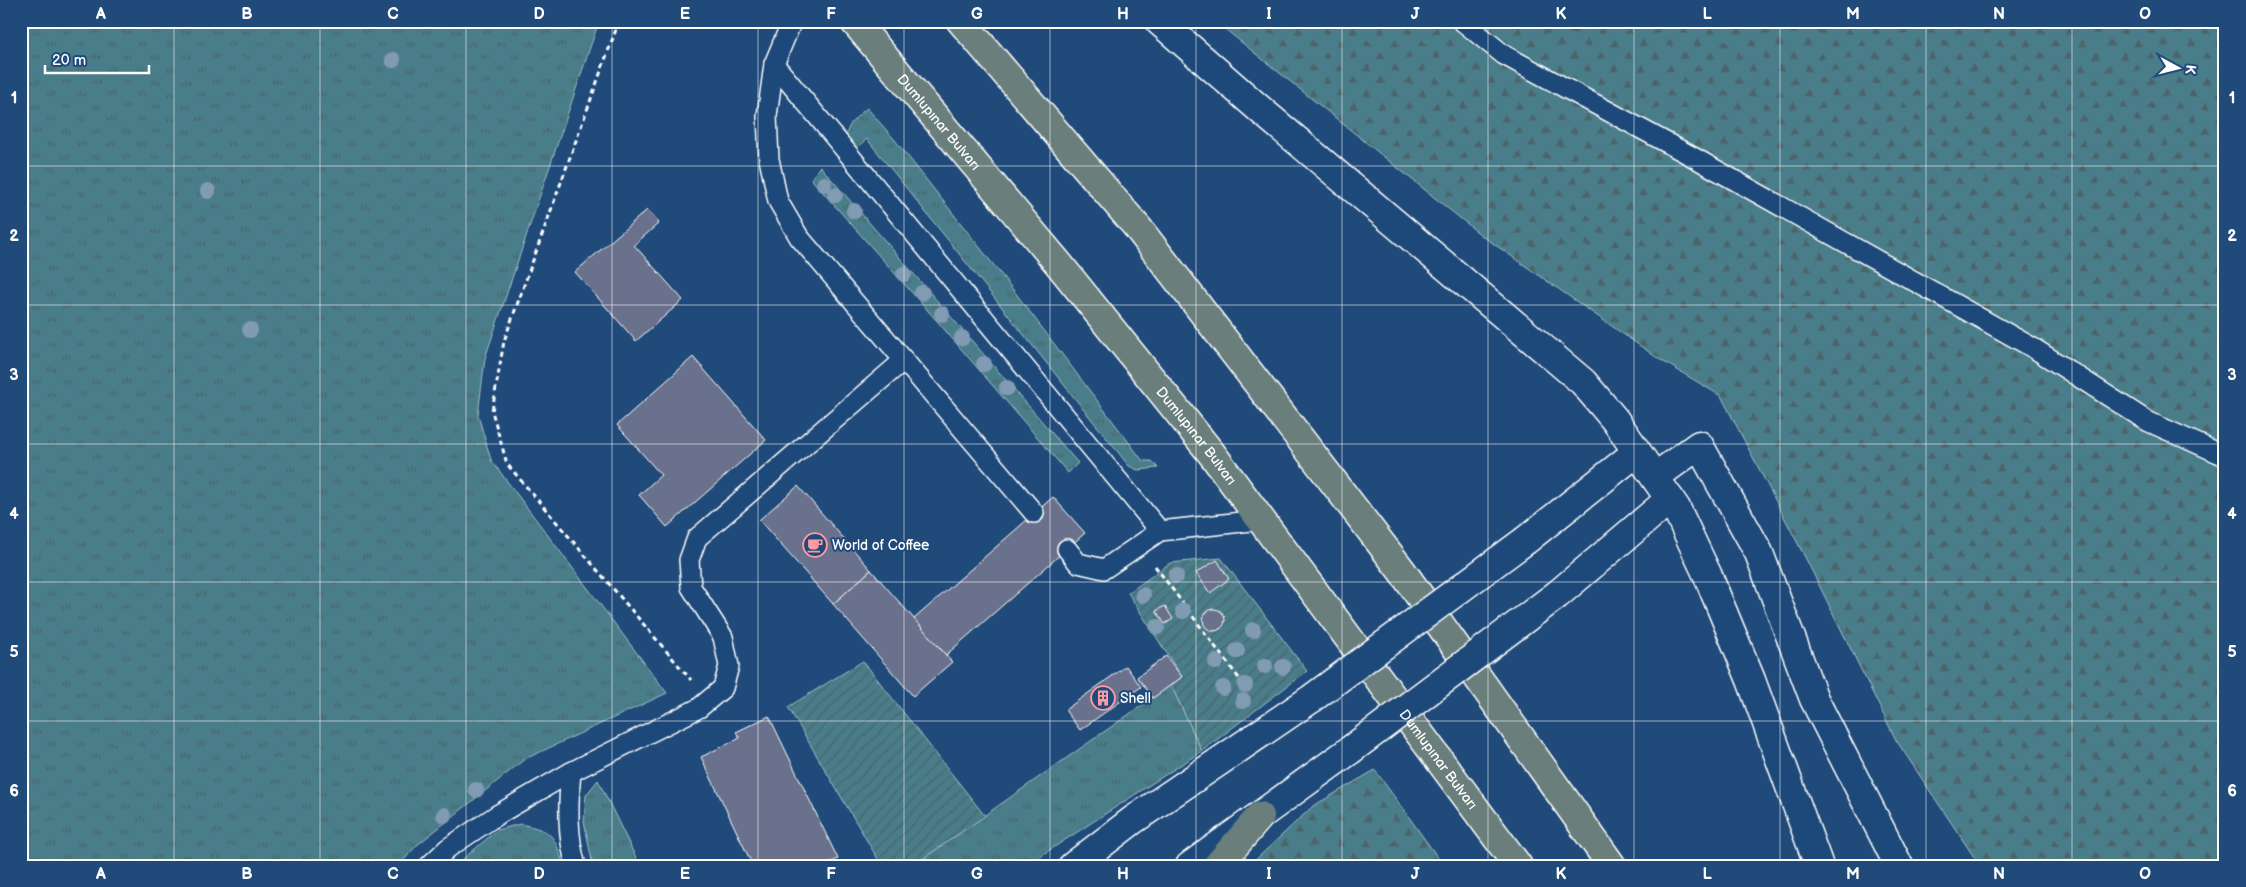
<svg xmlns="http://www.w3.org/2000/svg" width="2246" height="887" font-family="'Balsamiq Sans',sans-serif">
  <defs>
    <pattern id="grass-tufts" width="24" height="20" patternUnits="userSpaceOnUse" patternTransform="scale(1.25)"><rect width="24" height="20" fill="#4a7d89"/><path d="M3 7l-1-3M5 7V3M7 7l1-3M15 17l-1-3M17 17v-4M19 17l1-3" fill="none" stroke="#4b646a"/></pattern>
    <pattern id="forest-firs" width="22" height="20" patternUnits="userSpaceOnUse" patternTransform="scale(1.25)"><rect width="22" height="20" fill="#4a7d89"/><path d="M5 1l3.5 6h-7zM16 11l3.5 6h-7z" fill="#4b646a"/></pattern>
    <pattern id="garden-furrows" width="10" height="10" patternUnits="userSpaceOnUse" patternTransform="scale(1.25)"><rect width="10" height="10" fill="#4a7d89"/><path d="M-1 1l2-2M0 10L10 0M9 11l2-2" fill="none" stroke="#4b646a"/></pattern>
  </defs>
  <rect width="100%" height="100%" fill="#1f4a7a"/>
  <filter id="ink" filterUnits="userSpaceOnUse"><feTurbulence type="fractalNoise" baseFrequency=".02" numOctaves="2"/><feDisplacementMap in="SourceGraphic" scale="10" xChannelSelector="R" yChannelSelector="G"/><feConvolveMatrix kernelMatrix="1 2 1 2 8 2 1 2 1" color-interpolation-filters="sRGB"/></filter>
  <g filter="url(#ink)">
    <g fill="url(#grass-tufts)" stroke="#a4bec4">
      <path d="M21 21H599L485 358 478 415 491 460 667 693 525 759 416 846 399 866H21Z"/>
      <path d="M867 108 895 140 1011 287 1143 461H1152L1158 468 1138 470 1129 466 867 139 852 152C838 133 853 119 867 108Z"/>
      <path d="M820 166 1078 463 1068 473 937 321 811 179Z"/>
      <path d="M1171 685 1202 751 1025 866H912Z"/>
      <path d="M598 780 640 866H593L584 821 586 795Z"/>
      <path d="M520 824C554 831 553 834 564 866H455L497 830Z"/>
    </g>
    <g fill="url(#forest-firs)" stroke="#a4bec4">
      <path d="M1215 21H2225V866H1980L1896 740 1807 561 1721 396 1659 359 1481 235Z"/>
      <path d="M1375 770 1444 866H1249L1313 806Z"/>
    </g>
    <g fill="url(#garden-furrows)" stroke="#a4bec4">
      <path d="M1221 558 1307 671 1202 751 1171 685 1182 677 1128 593 1170 563Z"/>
      <path d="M863 661 985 816 912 866H882L788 707Z"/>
    </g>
    <g fill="#6a718c" stroke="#fff">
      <path d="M647 210 659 223 634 245 683 300 636 341 575 272Z"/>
      <path d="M693 357 766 440 667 527 639 495 661 475 617 425Z"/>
      <path d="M798 486 871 570 833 604 759 520Z"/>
      <path d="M1053 497 1085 533 946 655 914 619Z"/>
      <path d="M1217 560 1229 579 1210 593 1196 573Z"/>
      <path d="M871 570 952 662 913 696 833 604Z"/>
      <path d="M1165 606 1173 619 1165 624 1156 611Z"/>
      <circle cx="1214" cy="620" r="11"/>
      <path d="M1166 656 1182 677 1153 698 1137 677Z"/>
      <path d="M1126 666 1141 687 1080 730 1065 710Z"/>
      <path d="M769 716 838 859 824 866H753L701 757 740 738 736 732Z"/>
    </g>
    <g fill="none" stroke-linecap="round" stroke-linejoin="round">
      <g stroke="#fff" stroke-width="22">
        <g id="lane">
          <path d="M792 21 774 64 767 116 769 159 778 201 799 237 1034 513"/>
          <path d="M1462 21 1504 55 1695 158 2035 349 2147 421 2225 456"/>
          <path d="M774 64 1160 531"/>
          <path d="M1067 549 1078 563 1104 569 1160 531 1260 520"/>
          <path d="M571 772C568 804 567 835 576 866"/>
          <path d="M429 866 448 848 497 815 571 772 699 708 723 688 729 666 723 637 691 587 689 560 697 538 904 360"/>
        </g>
      </g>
      <g stroke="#fff" stroke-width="31">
        <g id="secondary">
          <path d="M1159 21 1263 112 1583 382 1615 420 1676 508 1708 576 1751 680 1819 866"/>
          <path d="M1655 477 1699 445 1759 553 1814 699 1899 866"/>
          <path d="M1526 540 1637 452"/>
          <path d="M1558 594 1670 499"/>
          <path d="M1073 866 1133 820 1311 699"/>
          <path d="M1190 866 1349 751"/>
        </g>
      </g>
      <g stroke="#fff" stroke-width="31">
        <g id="highway">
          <path id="s1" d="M854 21 1058 263 1212 454 1518 866"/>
          <path d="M961 21 1138 228 1402 571 1612 866"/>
          <path d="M1217 866 1260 816"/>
        </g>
      </g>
      <g stroke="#fff" stroke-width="3" stroke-dasharray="5 4" stroke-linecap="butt">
        <path d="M619 21 504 341 492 411 507 464 691 680"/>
        <path d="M1155 566 1241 681"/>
      </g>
      <use href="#lane" stroke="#1f4a7a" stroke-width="19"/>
      <use href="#secondary" stroke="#1f4a7a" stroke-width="28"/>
      <use href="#highway" stroke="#6b7f7c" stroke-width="28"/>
      <g stroke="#fff" stroke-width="31" stroke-linecap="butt">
        <g id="secondary-bridge">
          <path d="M1311 699 1526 540"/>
          <path d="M1349 751 1558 594"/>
        </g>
      </g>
      <use href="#secondary-bridge" stroke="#1f4a7a" stroke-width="28"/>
    </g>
    <g fill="#819bb3">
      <circle cx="393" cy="60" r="8"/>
      <circle cx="824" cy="184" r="8"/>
      <circle cx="208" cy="191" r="8"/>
      <circle cx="835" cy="195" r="8"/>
      <circle cx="854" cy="211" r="8"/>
      <circle cx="904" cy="274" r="8"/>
      <circle cx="922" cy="293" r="8"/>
      <circle cx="942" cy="314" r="8"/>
      <circle cx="250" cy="330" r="8"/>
      <circle cx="962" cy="338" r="8"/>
      <circle cx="984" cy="364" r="8"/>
      <circle cx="1007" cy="388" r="8"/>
      <circle cx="1176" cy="576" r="8"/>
      <circle cx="1143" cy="595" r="8"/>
      <circle cx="1183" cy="611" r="8"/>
      <circle cx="1157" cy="627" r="8"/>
      <circle cx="1253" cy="630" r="8"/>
      <circle cx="1237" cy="651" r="8"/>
      <circle cx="1216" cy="662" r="8"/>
      <circle cx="1265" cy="666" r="8"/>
      <circle cx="1283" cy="667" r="8"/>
      <circle cx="1245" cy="685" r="8"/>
      <circle cx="1223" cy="688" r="8"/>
      <circle cx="1243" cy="701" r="8"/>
      <circle cx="476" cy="790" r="8"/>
      <circle cx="444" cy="815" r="8"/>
    </g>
  </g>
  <path fill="none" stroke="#fff" stroke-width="1" stroke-opacity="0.55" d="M174 21V866M320 21V866M466 21V866M612 21V866M758 21V866M904 21V866M1050 21V866M1196 21V866M1342 21V866M1488 21V866M1634 21V866M1780 21V866M1926 21V866M2072 21V866M21 166H2225M21 305H2225M21 444H2225M21 582H2225M21 721H2225"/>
  <defs>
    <g id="cafe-ring" transform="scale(1.25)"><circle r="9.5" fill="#1f4a7a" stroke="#ff9aa2" stroke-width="1.5"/><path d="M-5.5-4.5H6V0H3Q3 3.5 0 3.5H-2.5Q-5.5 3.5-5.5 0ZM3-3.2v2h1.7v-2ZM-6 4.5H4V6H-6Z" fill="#ff9aa2"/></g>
    <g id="building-ring" transform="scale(1.25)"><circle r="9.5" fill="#1f4a7a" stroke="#ff9aa2" stroke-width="1.5"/><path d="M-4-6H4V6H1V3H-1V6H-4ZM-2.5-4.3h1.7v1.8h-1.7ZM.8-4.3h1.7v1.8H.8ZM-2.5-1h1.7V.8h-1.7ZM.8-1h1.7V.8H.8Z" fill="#ff9aa2"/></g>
  </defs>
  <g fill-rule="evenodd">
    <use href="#cafe-ring" x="815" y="545"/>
    <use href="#building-ring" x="1103" y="698"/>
  </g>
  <g text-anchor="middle" stroke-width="4" stroke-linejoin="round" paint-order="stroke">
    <g font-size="14" fill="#fff" stroke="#1f4a7a">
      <text dy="5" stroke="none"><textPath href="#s1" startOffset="132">Dumlupınar Bulvarı</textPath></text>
      <text dy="5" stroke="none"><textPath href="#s1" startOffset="538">Dumlupınar Bulvarı</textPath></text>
      <text dy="5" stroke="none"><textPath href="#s1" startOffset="942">Dumlupınar Bulvarı</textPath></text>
    </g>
    <g font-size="14" fill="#fff" stroke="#1f4a7a" text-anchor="start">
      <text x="832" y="550">World of Coffee</text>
      <text x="1120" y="703">Shell</text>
    </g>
  </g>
  <rect width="2246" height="887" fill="none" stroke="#1f4a7a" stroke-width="55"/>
  <g transform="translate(2178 68) rotate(97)" stroke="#1f4a7a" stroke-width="4" paint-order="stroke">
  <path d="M0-4L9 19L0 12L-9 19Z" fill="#ffffff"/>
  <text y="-8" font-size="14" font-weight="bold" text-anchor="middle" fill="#ffffff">K</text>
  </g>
  <path d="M45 65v8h104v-8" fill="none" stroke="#ffffff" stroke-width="2.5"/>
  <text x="52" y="65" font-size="15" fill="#ffffff" stroke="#1f4a7a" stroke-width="4" paint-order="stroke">20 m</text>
  <rect x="28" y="28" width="2190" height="832" fill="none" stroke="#fff" stroke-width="2"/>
  <g font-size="16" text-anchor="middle" font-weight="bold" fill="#fff">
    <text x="101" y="19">A</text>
    <text x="247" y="19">B</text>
    <text x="393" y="19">C</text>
    <text x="539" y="19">D</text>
    <text x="685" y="19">E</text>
    <text x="831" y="19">F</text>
    <text x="977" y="19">G</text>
    <text x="1123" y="19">H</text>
    <text x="1269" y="19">I</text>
    <text x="1415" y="19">J</text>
    <text x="1561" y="19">K</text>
    <text x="1707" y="19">L</text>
    <text x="1853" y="19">M</text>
    <text x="1999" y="19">N</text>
    <text x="2145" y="19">O</text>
    <text x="14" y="103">1</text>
    <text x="2232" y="103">1</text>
    <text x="14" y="241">2</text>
    <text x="2232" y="241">2</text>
    <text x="14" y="380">3</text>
    <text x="2232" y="380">3</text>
    <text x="14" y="519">4</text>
    <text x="2232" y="519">4</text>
    <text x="14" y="657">5</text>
    <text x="2232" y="657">5</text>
    <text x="14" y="796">6</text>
    <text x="2232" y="796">6</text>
    <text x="101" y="879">A</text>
    <text x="247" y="879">B</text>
    <text x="393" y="879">C</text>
    <text x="539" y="879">D</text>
    <text x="685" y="879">E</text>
    <text x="831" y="879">F</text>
    <text x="977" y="879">G</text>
    <text x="1123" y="879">H</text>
    <text x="1269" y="879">I</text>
    <text x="1415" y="879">J</text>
    <text x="1561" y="879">K</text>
    <text x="1707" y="879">L</text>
    <text x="1853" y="879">M</text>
    <text x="1999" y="879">N</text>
    <text x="2145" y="879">O</text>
  </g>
</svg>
